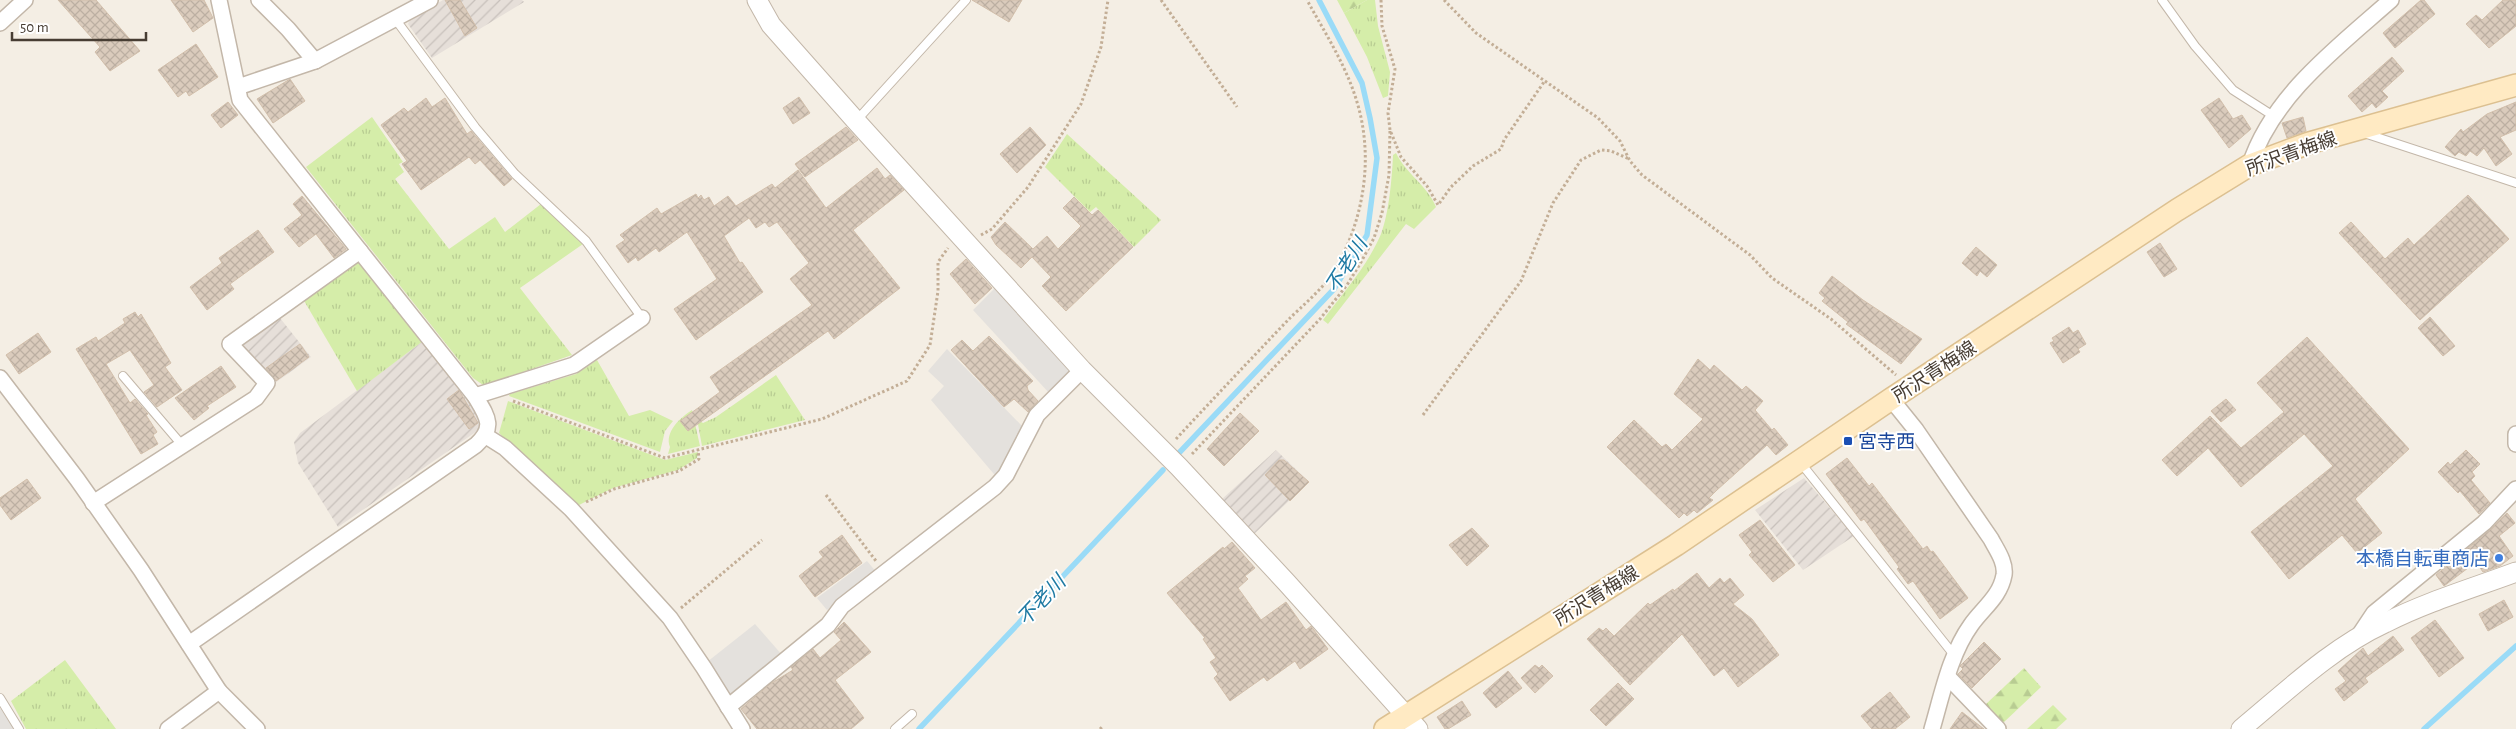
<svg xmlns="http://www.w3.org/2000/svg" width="2516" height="729" font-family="'Alegreya Sans','Noto Sans JP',sans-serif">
  <defs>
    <pattern id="industrial-furrows" width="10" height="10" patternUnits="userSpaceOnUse" patternTransform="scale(1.25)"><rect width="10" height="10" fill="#e6dfd9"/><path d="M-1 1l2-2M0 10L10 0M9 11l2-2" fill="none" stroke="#c7c0bb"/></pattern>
    <pattern id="grass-tufts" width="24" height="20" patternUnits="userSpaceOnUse" patternTransform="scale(1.25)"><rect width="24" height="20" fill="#d5eda9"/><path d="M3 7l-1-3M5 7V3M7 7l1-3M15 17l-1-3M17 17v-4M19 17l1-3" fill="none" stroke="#b8cc92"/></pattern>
    <pattern id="forest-firs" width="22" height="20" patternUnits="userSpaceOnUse" patternTransform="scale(1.25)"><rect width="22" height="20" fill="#d5eda9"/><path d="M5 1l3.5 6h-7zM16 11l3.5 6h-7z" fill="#b8cc92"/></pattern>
    <pattern id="building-cross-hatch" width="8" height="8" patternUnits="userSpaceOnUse" patternTransform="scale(1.25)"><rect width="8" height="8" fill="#dacbbc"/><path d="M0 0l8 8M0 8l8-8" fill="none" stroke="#bcafa2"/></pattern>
  </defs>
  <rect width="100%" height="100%" fill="#f4eee4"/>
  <g fill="url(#industrial-furrows)">
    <path d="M443 0H522L524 2 432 58 408 24 410 20Z"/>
    <path d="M280 318 311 357 275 383 241 347Z"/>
    <path d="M423 341 482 420 480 429 338 527 298 463 294 442 300 433Z"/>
    <path d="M1276 450 1309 482 1254 534 1222 499Z"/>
    <path d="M1804 478 1854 536 1803 570 1755 510Z"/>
  </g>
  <g fill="url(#grass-tufts)">
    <path d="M1367 0H1375L1378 26 1390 72 1388 96 1383 98 1367 57 1344 13Z"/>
    <path d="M372 117 403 162 399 164 404 172 395 179 449 249 495 217 505 232 541 204 583 244 520 288 572 355 489 384 483 385 473 378 306 167Z"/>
    <path d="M1067 134 1161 220 1134 247 1096 207 1090 212 1045 167Z"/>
    <path d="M1396 153C1406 174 1428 186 1436 207L1414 229 1406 224 1328 324 1323 320C1343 293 1368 265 1381 234 1389 213 1392 178 1393 155Z"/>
    <path d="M354 262 363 263 423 341 357 391 303 299Z"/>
    <path d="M597 360 629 416 650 410 673 421 665 431 660 452 509 396 510 394 576 374Z"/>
    <path d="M776 375 805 420 702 446 697 419 703 423 716 417Z"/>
    <path d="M508 401 665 460 698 452 697 458 678 470 613 488 577 506 499 433Z"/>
    <path d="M692 410 700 446 668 454 670 447C664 432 681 417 692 410Z"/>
    <path d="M65 660 116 729H26L11 701Z"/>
  </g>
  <g fill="url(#forest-firs)">
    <path d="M1337 0H1367L1344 13Z"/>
    <path d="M2024 668 2041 687 2003 723 1985 705Z"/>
    <path d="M2053 705 2067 719 2056 729H2027Z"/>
  </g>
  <g fill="#e4e1dd">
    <path d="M996 287 1076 371 1050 394 973 310Z"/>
    <path d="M947 349 1022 426 999 480 931 400 944 386 928 371Z"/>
    <path d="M867 561 877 573 827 610 817 598Z"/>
    <path d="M755 624 783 656 735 694 729 693 707 662Z"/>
    <path d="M0 709H1L14 729H0Z"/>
  </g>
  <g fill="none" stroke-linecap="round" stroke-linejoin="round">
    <g stroke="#9adbf7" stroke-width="5.5">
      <path d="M1178 454 1334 289 1367 235 1377 158 1370 118 1362 83 1319 0"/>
      <path d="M919 729 1163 470"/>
      <path d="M2424 729 2516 646"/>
    </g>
  </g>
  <g fill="url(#building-cross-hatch)" stroke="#d2bfab">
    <path d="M58 0H96L140 51 110 71 95 52 100 47Z"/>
    <path d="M171 0H204L213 18 193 32Z"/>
    <path d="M445 0H460L477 28 465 36Z"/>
    <path d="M972 0H1022L1009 22Z"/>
    <path d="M2421 0H2424L2435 14 2395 48 2383 33Z"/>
    <path d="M2503 0H2516V26L2489 48 2466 24 2476 15 2482 20Z"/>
    <path d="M196 44 218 77 189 96 186 91 178 97 158 70Z"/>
    <path d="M2392 57 2404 71 2382 91 2388 97 2376 108 2372 103 2362 112 2348 96Z"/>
    <path d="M290 79 305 101 273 123 257 99Z"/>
    <path d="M799 97 810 113 793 124 783 108Z"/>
    <path d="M426 98 432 107 445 98 467 134 471 131 512 179 504 186 480 160 475 164 469 157 421 190 402 164 407 161 381 125 404 108 408 112Z"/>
    <path d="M2219 98 2233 119 2242 115 2251 129 2229 148 2201 110Z"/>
    <path d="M228 102 238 115 221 128 211 115Z"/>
    <path d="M2516 102V130L2500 137 2512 154 2496 166 2484 148 2477 156 2470 151 2466 156 2459 152 2455 156 2445 147 2461 129 2463 132 2487 114Z"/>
    <path d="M2303 117 2306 131 2287 138 2282 123Z"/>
    <path d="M846 127 858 140 805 177 795 164Z"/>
    <path d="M1030 127 1046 145 1017 173 1000 154Z"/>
    <path d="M877 168 885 179 890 175 904 190 853 230 900 288 834 339 828 331 688 431 680 421 720 392 710 377 812 305 790 279 809 263 777 222 769 227 765 222 756 228 749 218 724 236 740 263 742 262 763 292 696 340 674 309 717 279 687 232 659 252 656 248 638 261 636 257 628 263 616 246 625 240 620 235 657 208 661 214 696 194 698 198 701 195 704 200 709 197 714 206 728 196 736 206 772 184 775 188 798 170 826 208Z"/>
    <path d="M2468 195 2509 239 2420 320 2339 233 2351 222 2385 259 2408 238 2414 245Z"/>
    <path d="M302 196 346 249 334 258 316 234 299 247 284 229 302 215 293 204Z"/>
    <path d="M1074 197 1092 215 1098 210 1133 247 1066 311 1042 286 1051 277 1032 257 1021 268 996 245 991 237 1005 222 1033 249 1047 236 1058 249 1081 226 1063 208Z"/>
    <path d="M258 230 274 252 230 284 234 289 207 310 190 287 222 263 219 258Z"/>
    <path d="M2160 243 2177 269 2164 277 2147 252Z"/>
    <path d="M1976 247 1997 265 1987 277 1980 271 1977 276 1962 263Z"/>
    <path d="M966 259 992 288 975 304 950 274Z"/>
    <path d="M1832 276 1863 300 1922 339 1901 364 1846 324 1848 322 1822 301 1825 298 1819 293Z"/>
    <path d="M135 312 138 317 141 314 171 363 165 367 182 390 157 407 144 392 154 385 130 350 106 364 130 403 135 399 148 414 146 415 157 432 153 435 158 444 141 454 76 349 96 337 98 341 125 323 123 319Z"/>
    <path d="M2430 317 2455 346 2443 356 2418 328Z"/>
    <path d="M2069 327 2073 333 2078 330 2086 344 2078 349 2080 352 2063 363 2050 343 2054 341 2052 338Z"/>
    <path d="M38 333 51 352 19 374 6 355Z"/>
    <path d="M989 336 1033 381 1027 386 1028 390 1038 401 1028 412 1014 399 1004 407 951 350 962 340 973 351Z"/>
    <path d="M2307 337 2409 449 2355 499 2382 533 2357 553 2342 535 2289 579 2251 532 2333 466 2304 434 2241 487 2208 448 2177 476 2162 460 2210 416 2241 448 2284 412 2257 383Z"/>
    <path d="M300 344 309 357 276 381 266 368Z"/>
    <path d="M1698 359 1710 370 1714 365 1742 390 1746 386 1763 401 1755 410 1772 430 1774 428 1788 445 1776 455 1767 445 1717 490 1709 498 1713 500 1697 513 1694 510 1687 516 1684 513 1679 518 1607 447 1634 420 1662 447 1666 444 1672 450 1703 419 1674 394Z"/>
    <path d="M221 366 236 387 207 406 209 408 194 420 175 398Z"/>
    <path d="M459 390 478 423 469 429 447 399Z"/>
    <path d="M2226 399 2236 410 2221 422 2211 411Z"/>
    <path d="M1240 413 1259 431 1224 466 1207 449Z"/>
    <path d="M2466 450 2480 464 2472 472 2475 476 2471 480 2490 503 2479 514 2460 491 2458 493 2438 472 2448 462 2450 465Z"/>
    <path d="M1847 458 1869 486 1872 483 1923 549 1927 546 1931 552 1933 551 1968 598 1940 619 1913 581 1908 584 1897 569 1899 567 1864 519 1861 521 1826 474Z"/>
    <path d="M1279 460H1284L1309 482 1290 501 1265 475Z"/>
    <path d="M27 479 41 498 11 520 0 505V498Z"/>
    <path d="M2507 513 2515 523 2499 536 2513 556 2500 566 2483 572 2476 562 2444 586 2436 575 2491 529Z"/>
    <path d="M1760 520 1795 565 1773 582 1749 555 1752 552 1739 535Z"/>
    <path d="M1472 528 1489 546 1467 566 1449 545Z"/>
    <path d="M842 535 862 563 815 597 799 576 823 557 819 552Z"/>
    <path d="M1232 542 1255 568 1245 576 1248 579 1238 588 1261 620 1286 602 1306 630 1311 626 1328 649 1300 669 1295 661 1267 681 1264 677 1230 701 1214 678 1218 674 1210 662 1216 658 1203 639 1205 638 1167 593 1223 547 1224 549Z"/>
    <path d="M1697 573 1709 588 1720 578 1724 583 1730 578 1744 595 1733 604 1752 619 1779 655 1738 687 1724 668 1714 676 1682 634 1630 685 1587 639 1599 628 1603 631 1606 628 1614 636 1648 603 1650 605 1673 589 1674 591Z"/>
    <path d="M2504 600 2513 617 2488 631 2479 614Z"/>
    <path d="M2435 620 2464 658 2439 677 2411 638Z"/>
    <path d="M844 622 871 652 835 680 864 718 851 729H757L741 709 770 684 793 670 791 667 813 649 820 658 841 640 834 632Z"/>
    <path d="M2393 636 2404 650 2365 678 2368 682 2344 701 2335 689 2346 681 2338 671 2363 648 2368 656Z"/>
    <path d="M1984 642 2001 659 1972 688 1958 674 1963 669 1960 666Z"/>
    <path d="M1535 665 1539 668 1542 665 1553 676 1535 693 1521 678Z"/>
    <path d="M1508 671 1522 688 1496 708 1483 693Z"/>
    <path d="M1618 683 1634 699 1606 726 1590 710Z"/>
    <path d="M1890 692 1910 717 1895 729H1872L1861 716Z"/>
    <path d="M1462 701 1471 715 1448 729H1445L1437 717Z"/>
    <path d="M1962 712 1984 729H1950Z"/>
  </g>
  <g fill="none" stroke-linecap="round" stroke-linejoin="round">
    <g stroke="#c3b7a9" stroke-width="10">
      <g id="service">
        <path d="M2162 0 2195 46 2233 90 2275 117"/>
        <path d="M396 20 475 127 515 174 586 241 642 318"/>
        <path d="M856 121 966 0"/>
        <path d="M2364 133 2516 183"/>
        <path d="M123 376 182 445"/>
        <path d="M1800 462 1954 655"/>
        <path d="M0 698 19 729"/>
        <path d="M895 729 912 714"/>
      </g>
    </g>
    <g stroke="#c3b7a9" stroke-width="18">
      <g id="minor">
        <path d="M259 0 288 29 315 61"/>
        <path d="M0 23 25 0"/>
        <path d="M238 87 315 61 430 0"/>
        <path d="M2250 165C2272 96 2339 46 2391 0"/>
        <path d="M0 378 77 479 141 570 219 691 257 729"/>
        <path d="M475 396 574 365 642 318"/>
        <path d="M1891 399 1916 430 1991 539C1996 549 2006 562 2004 575 2000 597 1983 608 1971 625 1950 654 1942 695 1932 729"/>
        <path d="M2516 434V444"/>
        <path d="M486 436 505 448 571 509 670 618 704 668 742 729"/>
        <path d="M93 503 256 398 267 383 230 344 360 251"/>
        <path d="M2358 637 2374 613 2484 523 2516 489"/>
        <path d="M189 644 476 445C496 427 487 416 475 396L240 100 219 0"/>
        <path d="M1948 677 1998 729"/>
        <path d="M728 707 828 625 842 606 995 487 1006 475 1037 415 1082 370"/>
        <path d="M168 729 219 691"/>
      </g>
    </g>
    <g stroke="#c3b7a9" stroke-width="21">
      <g id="tertiary">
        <path d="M757 0 771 25 856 121 1082 370 1179 467 1287 583 1418 729"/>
        <path d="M2241 729C2286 692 2331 648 2385 623 2426 602 2473 588 2516 572"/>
      </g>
    </g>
    <g stroke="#dcc091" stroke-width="24">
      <path id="secondary" d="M1385 729 1676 545 1891 399 2177 210 2250 165 2309 143 2516 85"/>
    </g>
    <g stroke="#c3ae96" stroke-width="3" stroke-dasharray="2.5 2.5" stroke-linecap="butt">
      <path d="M1161 0 1237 107"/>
      <path d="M1381 0 1382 26 1395 69 1388 113 1390 130 1401 157 1427 186 1438 205 1451 187 1473 166 1501 149 1504 140 1544 82"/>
      <path d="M1444 0 1476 33 1598 118 1620 141 1630 161 1642 175 1750 255 1772 278 1831 319 1896 375"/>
      <path d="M981 235 992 229 1028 187 1081 104 1101 47 1108 0"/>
      <path d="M513 401 665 458 822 419 907 381 930 345 938 291V262L948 248"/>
      <path d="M1423 415 1521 281 1553 203 1581 160 1601 150 1611 151 1629 159"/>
      <path d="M1176 439C1213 399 1250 360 1288 320 1302 306 1325 287 1335 270 1364 219 1374 158 1357 102 1346 65 1325 33 1307 0"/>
      <path d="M1192 454 1320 319 1347 285 1360 264 1374 238 1382 213 1389 175 1390 130"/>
      <path d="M826 495 876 561"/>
      <path d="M586 502 614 489 679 471 699 459 698 450"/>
      <path d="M681 608 762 540"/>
      <path d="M1100 729 1103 726"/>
    </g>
    <use href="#service" stroke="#fff" stroke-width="8"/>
    <use href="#minor" stroke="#fff" stroke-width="15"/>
    <use href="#tertiary" stroke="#fff" stroke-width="19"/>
    <use href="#secondary" stroke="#ffeac3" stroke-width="21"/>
  </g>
  <rect fill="#1a4fb4" stroke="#fff" stroke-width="2" x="1843" y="436" width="10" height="10" rx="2.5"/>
  <circle fill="#3f7fe0" stroke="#fff" stroke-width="2" cx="2499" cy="558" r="5"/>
  <g text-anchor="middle" stroke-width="4" stroke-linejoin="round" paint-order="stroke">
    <g font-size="19" fill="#473d33" stroke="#fff">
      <text transform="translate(2291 153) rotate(-20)" y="7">所沢青梅線</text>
      <text transform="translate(1934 371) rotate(-33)" y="7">所沢青梅線</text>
      <text transform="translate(1596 595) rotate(-32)" y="7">所沢青梅線</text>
    </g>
    <g font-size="19" fill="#164399" stroke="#fff" text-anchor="start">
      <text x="1858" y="448">宮寺西</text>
    </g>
    <g font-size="19" fill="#366cbe" stroke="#fff" text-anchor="end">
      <text x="2489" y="565">本橋自転車商店</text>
    </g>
    <g font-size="20" font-style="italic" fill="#1f7aa3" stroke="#fff">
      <text transform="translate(1346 265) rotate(-58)" y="7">不老川</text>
      <text transform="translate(1041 600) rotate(-47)" y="7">不老川</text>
    </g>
  </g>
  <path d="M12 32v8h134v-8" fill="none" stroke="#473d33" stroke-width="2.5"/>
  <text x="20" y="32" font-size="15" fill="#473d33" stroke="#ffffff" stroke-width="4" paint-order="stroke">50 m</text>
</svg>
